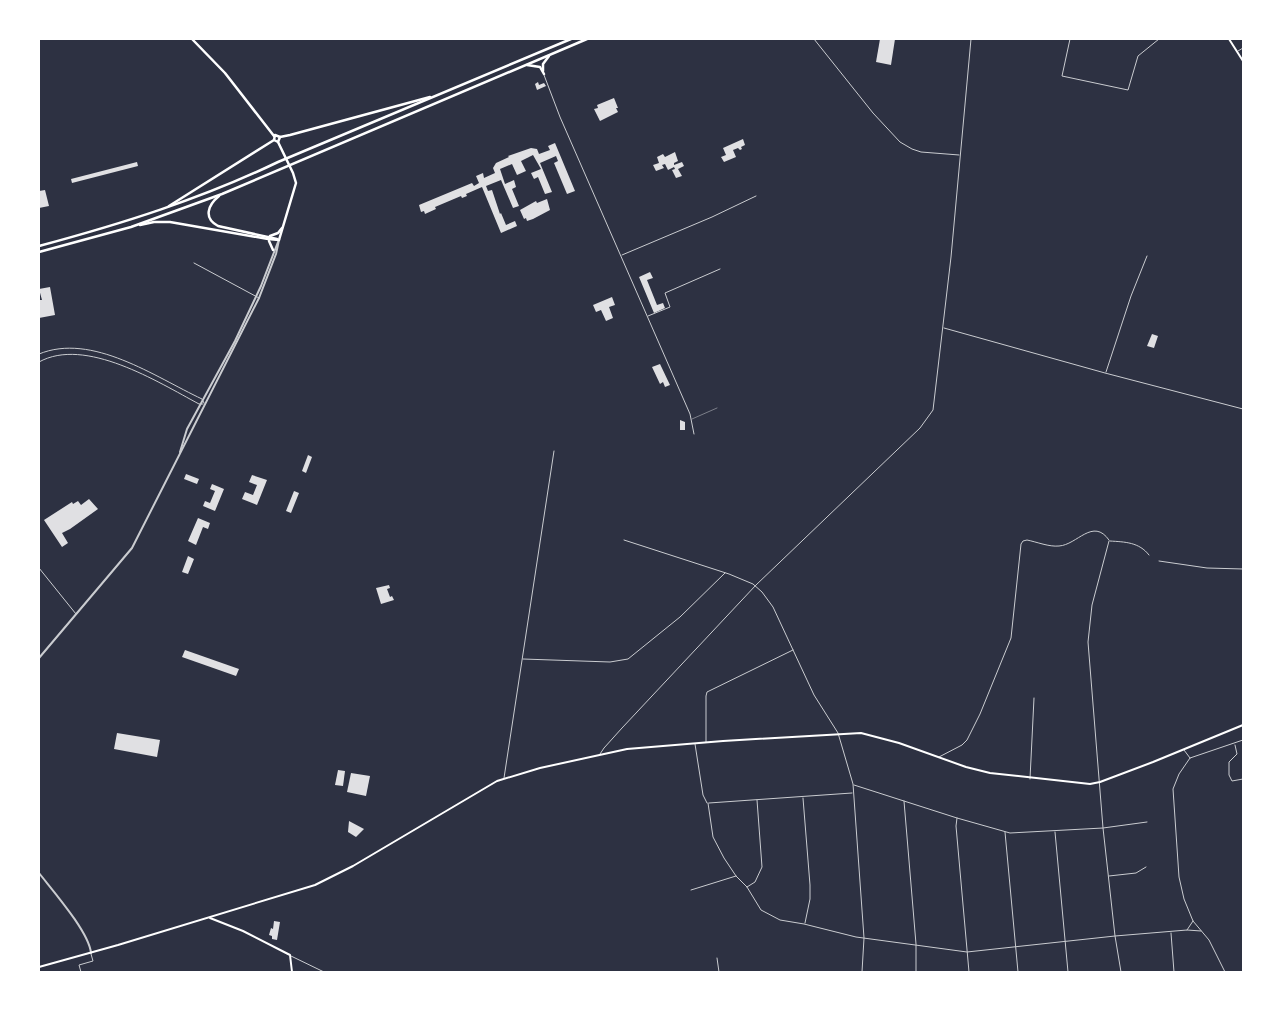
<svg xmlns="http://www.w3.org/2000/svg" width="1282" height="1011" font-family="'IBM Plex Sans',sans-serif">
  <rect width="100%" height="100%" fill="#2d3142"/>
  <g fill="#e0e0e3">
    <path d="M880 39H895L891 65 876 62Z"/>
    <path d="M538 82 539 85 544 83 546 86 537 90 535 84Z"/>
    <path d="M614 98 618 108H616L618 112 600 121 594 109 598 108 597 105Z"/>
    <path d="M743 139 745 145 741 147 742 149 740 150 738 148 733 150 736 157 724 162 721 157 726 155 723 148Z"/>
    <path d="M555 143 575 191 567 194 554 163 558 161 556 156 540 163 552 192 545 194 538 177 534 179 531 173 541 169 533 155 521 161 526 171 517 175 512 164 500 169 505 184 514 180 516 187 512 189 519 206 513 208 501 180 486 186 488 191 492 190 500 214 501 213 506 225 515 221 517 226 501 233 482 187 466 194 467 196 462 198 461 196 435 207 436 209 425 214 424 211 421 212 419 205 472 183 474 186 479 183 476 176 483 173 484 178 495 173 493 168 496 163 509 157 508 156 531 148 537 149 539 154 550 150 548 146Z"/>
    <path d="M675 152 678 161 674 163V165L682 162 684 166 678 169 682 176 676 178 672 170 675 169 674 167 668 170 665 164 662 165 664 168 656 171 653 165 659 163 657 157 663 154 665 157Z"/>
    <path d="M137 162 138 166 72 183 71 179Z"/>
    <path d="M45 190 49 206 39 208V191Z"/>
    <path d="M547 199 550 210 533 219 527 221 526 218 524 219 520 210 536 201 537 203Z"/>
    <path d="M650 272 653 278 647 280 657 305 663 303 665 308 654 313 639 277Z"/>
    <path d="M50 287 55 315 39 318V300H42L39 289Z"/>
    <path d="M612 297 615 305 609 307 613 318 606 321 601 310 596 312 593 305Z"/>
    <path d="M1152 334 1158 336 1154 348 1147 346Z"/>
    <path d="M660 364 670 385 665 387 663 382 660 384 652 367Z"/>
    <path d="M680 420 685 422V430H680Z"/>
    <path d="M308 455 312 457 306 473 302 471Z"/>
    <path d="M186 474 199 479 197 484 184 479Z"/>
    <path d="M252 475 267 480 257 505 242 499 245 492 253 495 257 485 249 482Z"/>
    <path d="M212 484 224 489 215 511 203 506 205 501 210 503 215 491 210 489Z"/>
    <path d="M294 491 299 493 291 513 286 511Z"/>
    <path d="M89 499 98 509 70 529 62 533 68 543 62 547 44 520 72 502 73 504 78 501 81 505Z"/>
    <path d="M198 518 210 523 208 529 203 527 196 545 188 541Z"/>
    <path d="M188 556 194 559 188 574 182 572Z"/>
    <path d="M389 585 390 588 387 589 390 597 392 596 394 600 381 604 376 588Z"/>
    <path d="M185 650 239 669 236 676 182 657Z"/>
    <path d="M117 733 160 740 157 757 114 749Z"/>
    <path d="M338 770 345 771 343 786 335 785Z"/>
    <path d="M351 773 370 776 366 796 347 792Z"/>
    <path d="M349 821 364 829 356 837 348 832Z"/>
    <path d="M274 921 280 922 277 940 272 939V936L269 935 271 928 273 929Z"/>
  </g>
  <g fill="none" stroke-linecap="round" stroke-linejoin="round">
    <path stroke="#caccd0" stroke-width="0.5" d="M692 419 717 408"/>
    <g stroke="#caccd0" stroke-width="1">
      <path d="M814 39 873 113 900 142 912 149 921 152 959 155"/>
      <path d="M1070 39 1062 76 1128 90 1138 56 1159 39"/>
      <path d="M1238 51 1243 48"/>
      <path d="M544 75 560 117 690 414 694 434"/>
      <path d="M622 255 712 217 756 196"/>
      <path d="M194 263 259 298"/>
      <path d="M648 316 670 307 665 293 720 269"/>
      <path d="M944 328 1105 373 1243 409"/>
      <path d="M39 354C92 332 155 377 202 399L204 403"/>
      <path d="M39 362C85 336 158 382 199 404H203"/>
      <path d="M1106 372 1131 296 1147 256"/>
      <path d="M624 540 729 574 753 584 762 592 773 607 814 695 838 733 853 784 864 938 862 972"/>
      <path d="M1109 541 1092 605 1088 642 1103 828 1115 936 1121 972"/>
      <path d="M1110 541C1125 542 1139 542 1149 555"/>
      <path d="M1159 561 1207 568 1243 569"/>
      <path d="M39 568 76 614"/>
      <path d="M523 659 610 662 628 659 680 617 725 573"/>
      <path d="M706 742V696L707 692 793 650"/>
      <path d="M695 744 703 795 707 803"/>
      <path d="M1235 745 1237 754 1229 762V775L1232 781 1243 779"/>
      <path d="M1184 750 1190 758"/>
      <path d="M600 754 604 748 622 728 756 585 920 428 933 410 951 257 971 39"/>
      <path d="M939 757 962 745 967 740 980 714 1011 638 1021 544 1023 541 1027 540C1037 542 1049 547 1059 546 1077 545 1093 517 1109 540"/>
      <path d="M504 778 554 451"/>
      <path d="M1030 779 1034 698"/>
      <path d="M854 785 957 818 1010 833 1103 828 1147 822"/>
      <path d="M803 798 810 885V899L805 923"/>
      <path d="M904 801 916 944V972"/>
      <path d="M708 803 713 837 724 858 736 876 747 887 761 910 780 920 804 924 856 937 967 952 1115 936 1187 930 1201 931"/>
      <path d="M709 803 852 793"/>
      <path d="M957 818 956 826 969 972"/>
      <path d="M1005 832 1018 972"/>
      <path d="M1055 832 1068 972"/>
      <path d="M1109 876 1136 873 1146 867"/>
      <path d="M747 887 755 882 762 867 757 800"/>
      <path d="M691 890 736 876"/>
      <path d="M1187 930 1193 921"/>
      <path d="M1171 933 1174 972"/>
      <path d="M291 956 324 972"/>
      <path d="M717 958 719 972"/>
      <path d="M81 972 79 965 93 961 91 954"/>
      <path d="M1225 972 1209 940 1193 921 1184 899 1179 877 1173 789 1179 774 1190 758 1243 740"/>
    </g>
    <g stroke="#caccd0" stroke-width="2">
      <path d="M180 452 187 429 235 341 261 286 278 242"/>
      <path d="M39 658 132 548 259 298 276 254 279 240"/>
      <path d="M39 873C53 891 89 932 91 953"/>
    </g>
    <g stroke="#fff" stroke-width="2">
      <path d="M1229 39 1243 61"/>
      <path d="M210 918 243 931 290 955 292 972"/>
      <path d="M39 967 118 945 315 885 353 866 497 781 540 768 627 749 723 741 861 733 899 743 966 767 990 773 1090 784 1100 782 1153 762 1243 725"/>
    </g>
    <g stroke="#fff" stroke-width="2.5">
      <path d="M192 39 225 73 274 136"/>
      <path d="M278 142 293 173 296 183 279 240"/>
    </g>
    <g stroke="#fff" stroke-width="2.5">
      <path d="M527 65 540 67 544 74"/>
      <path d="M543 71V64L549 56"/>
      <path d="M274 140 278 142 280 137"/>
      <path d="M219 196C208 205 203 218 218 226L277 239"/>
      <path d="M169 206 274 140 275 135 280 137 290 135 430 97"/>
      <path d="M140 225 154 222H170L268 239 279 240"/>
      <path d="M270 236 278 233 282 228"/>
      <path d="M269 241 273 250"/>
      <path d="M39 246C121 224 201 199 278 162L571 39"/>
      <path d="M39 252 131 227 222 194 587 39"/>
    </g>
  </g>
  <rect width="1282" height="1011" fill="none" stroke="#ffffff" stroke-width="80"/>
</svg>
